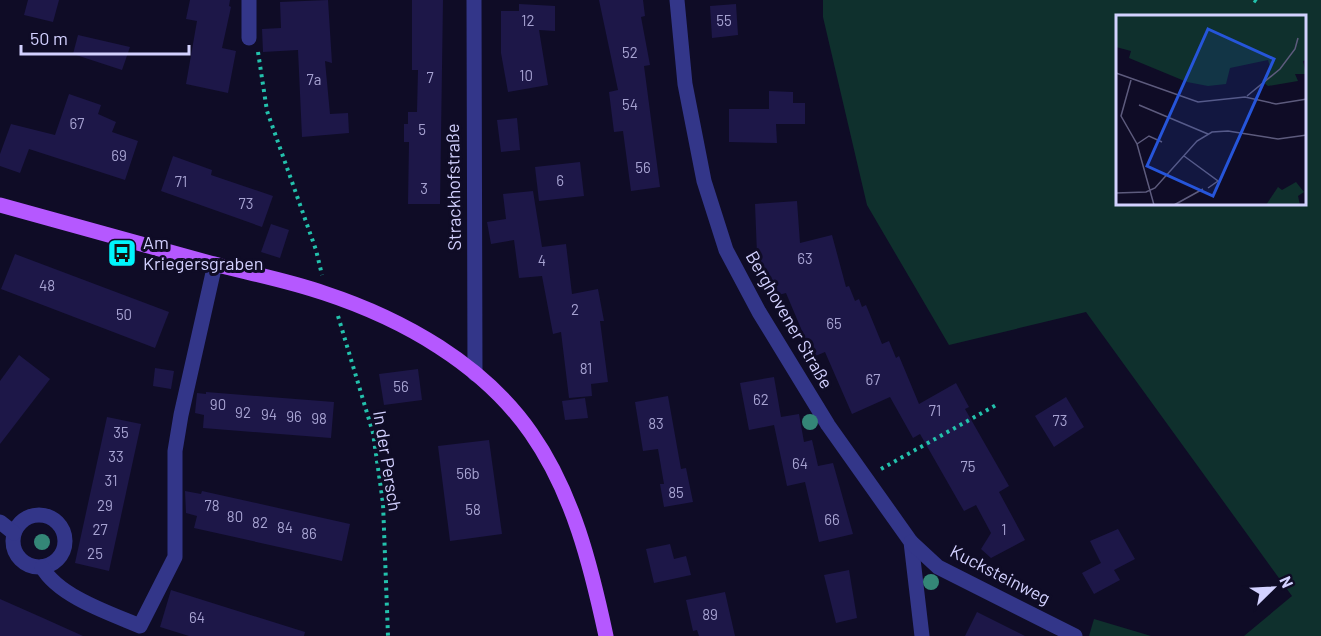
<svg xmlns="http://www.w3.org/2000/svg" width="1321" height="636" font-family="Barlow,sans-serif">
  <rect width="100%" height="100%" fill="#0f0c26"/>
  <g fill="#0f302d" fill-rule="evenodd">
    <path d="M823 0H1321V636H1244L1292 596 1086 312 949 345 867 205 823 17ZM1304 16V204H1117V16Z"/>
    <path d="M1094 619 1151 636H1089Z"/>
  </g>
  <g fill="#1d1748">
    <path d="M28 0H59L53 22 24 15Z"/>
    <path d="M190 0H230L229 6 231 7 222 48 236 51 228 93 186 84 197 21 186 19Z"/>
    <path d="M328 0 332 63 325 61 330 114 348 113 349 133 302 137 298 50 263 52 262 29 281 28 280 2Z"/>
    <path d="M412 0H443L440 204H408L409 142H404V124H408V112H417L418 70H412Z"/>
    <path d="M599 0H643L645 16 641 17 650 65 644 66 660 187 631 191 623 131 614 132 609 92 618 90Z"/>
    <path d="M519 4 555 6V31L539 30 548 85 508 92 501 53V11H519Z"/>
    <path d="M736 4 738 35 712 38 710 6Z"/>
    <path d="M78 35 130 47 122 70 73 54Z"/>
    <path d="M769 91 793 92V103H805V124H776L777 143 729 142V109H769Z"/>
    <path d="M69 94 101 105 98 114 116 122 112 132 138 141 125 180 29 149 20 173 0 166V154L11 124 55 135Z"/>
    <path d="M517 118 520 150 501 152 497 120Z"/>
    <path d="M173 156 212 170 211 175 273 196 262 227 161 191Z"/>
    <path d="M580 162 584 196 539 201 535 167Z"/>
    <path d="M533 191 542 247 566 244 572 294 598 289 604 321H600L608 382 591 384 592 396 569 398 561 332 553 334 542 276 519 278 514 240 491 244 487 222 506 219 503 194Z"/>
    <path d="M797 201 800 243 832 235 846 287 849 286 855 301 859 299 862 307 866 305 882 344 889 341 896 358 899 356 919 404 956 383 969 407 965 409 1009 486 999 492 1025 540 991 558 981 549 991 533 976 505 964 511 920 434 913 438 890 397 852 414 825 352 813 357 786 293 775 296 772 285 766 287 757 254 755 204Z"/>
    <path d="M271 224 289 230 280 258 261 252Z"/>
    <path d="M15 254 169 312 155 348 1 289Z"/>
    <path d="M19 355 50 379 0 444V381Z"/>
    <path d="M155 368 174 371 171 389 153 386Z"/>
    <path d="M418 369 422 400 384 405 379 374Z"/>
    <path d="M774 377 781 417 799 414 804 442 812 440 818 466 833 463 853 534 819 542 805 482 787 486 774 425 749 430 740 383Z"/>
    <path d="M206 392 334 402 331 438 203 428 204 415 195 413 197 393 206 394Z"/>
    <path d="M668 396 681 469 686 468 693 502 664 507 660 484H664L658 449 643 451 635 402Z"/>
    <path d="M1066 397 1084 427 1054 447 1035 416Z"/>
    <path d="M585 398 588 418 565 420 562 401Z"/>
    <path d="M107 417 141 424 109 571 75 563Z"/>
    <path d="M489 440 502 534 450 541 438 446Z"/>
    <path d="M185 491 201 494 202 491 350 524 342 561 194 528 197 516 186 513Z"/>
    <path d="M1118 529 1135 559 1114 570 1120 580 1094 594 1082 573 1101 563 1090 541Z"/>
    <path d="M670 544 674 559 686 556 691 575 654 583 646 549Z"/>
    <path d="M849 570 857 618 836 623 824 575Z"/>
    <path d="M171 590 305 632 304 636H189L160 627Z"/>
    <path d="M725 592 735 636H699L697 630 693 631 686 600Z"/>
    <path d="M0 599 43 618 83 636H0Z"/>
    <path d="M977 612 1025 636H965Z"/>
  </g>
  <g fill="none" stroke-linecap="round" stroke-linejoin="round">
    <g stroke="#23c1ac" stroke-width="4" stroke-dasharray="3 4.5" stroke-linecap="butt">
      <path d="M1254 0 1257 2 1259 0"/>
      <path d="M258 52 267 111 316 250 322 275"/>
      <path d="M338 316 373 433 383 503 388 636"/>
      <path d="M881 469 998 404"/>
    </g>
    <g stroke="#333689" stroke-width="15">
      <path d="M474 0 475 374"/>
      <path d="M677 0 685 84 704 181 726 250 759 312 828 425 911 542 922 636"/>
      <path d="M249 38V0"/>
      <circle cx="39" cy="541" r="26"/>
      <path d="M0 522 14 533"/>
      <path d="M911 542 938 567 1075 636"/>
      <path d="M42 567C58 596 109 613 140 626L175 557V451L181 415 215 264"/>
    </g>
    <path stroke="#b558ff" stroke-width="15" d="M0 205C70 224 140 244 210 263 248 273 287 280 324 293 403 319 483 364 531 433 573 493 591 566 606 636"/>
  </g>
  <g fill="#348677">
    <circle cx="810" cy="422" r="8"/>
    <circle cx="42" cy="542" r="8"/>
    <circle cx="931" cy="582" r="8"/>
  </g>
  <defs>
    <g id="bus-square" transform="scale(1.5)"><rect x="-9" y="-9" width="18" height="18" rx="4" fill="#00f5fc" stroke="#0f0c26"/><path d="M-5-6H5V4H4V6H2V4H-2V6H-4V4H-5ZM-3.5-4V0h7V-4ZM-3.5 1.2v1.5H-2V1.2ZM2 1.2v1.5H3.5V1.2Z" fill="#111"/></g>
  </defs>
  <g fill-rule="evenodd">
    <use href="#bus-square" x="122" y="253"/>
  </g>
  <g text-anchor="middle" stroke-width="6" stroke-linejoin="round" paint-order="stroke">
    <g font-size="15" fill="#a6a2d1">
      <text x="528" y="26">12</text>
      <text x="724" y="26">55</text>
      <text x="630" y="58">52</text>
      <text x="526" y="81">10</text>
      <text x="430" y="83">7</text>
      <text x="314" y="85">7a</text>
      <text x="630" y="110">54</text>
      <text x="77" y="129">67</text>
      <text x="422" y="135">5</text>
      <text x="119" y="161">69</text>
      <text x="643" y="173">56</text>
      <text x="560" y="186">6</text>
      <text x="181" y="187">71</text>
      <text x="424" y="194">3</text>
      <text x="246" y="209">73</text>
      <text x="805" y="264">63</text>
      <text x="542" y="266">4</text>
      <text x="47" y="291">48</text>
      <text x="575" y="315">2</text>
      <text x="124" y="320">50</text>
      <text x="834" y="329">65</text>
      <text x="586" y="374">81</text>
      <text x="873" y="385">67</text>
      <text x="401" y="392">56</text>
      <text x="761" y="405">62</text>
      <text x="218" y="410">90</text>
      <text x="935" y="416">71</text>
      <text x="243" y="418">92</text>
      <text x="269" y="420">94</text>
      <text x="294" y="422">96</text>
      <text x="319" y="424">98</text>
      <text x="1060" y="426">73</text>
      <text x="656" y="429">83</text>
      <text x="121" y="438">35</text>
      <text x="116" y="462">33</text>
      <text x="800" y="469">64</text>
      <text x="968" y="472">75</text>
      <text x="468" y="479">56b</text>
      <text x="111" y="486">31</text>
      <text x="676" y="498">85</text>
      <text x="105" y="511">29</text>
      <text x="212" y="511">78</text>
      <text x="473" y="515">58</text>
      <text x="235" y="522">80</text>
      <text x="832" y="525">66</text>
      <text x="260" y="528">82</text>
      <text x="285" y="533">84</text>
      <text x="100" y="535">27</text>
      <text x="1004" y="535">1</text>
      <text x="309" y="539">86</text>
      <text x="95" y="559">25</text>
      <text x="710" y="620">89</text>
      <text x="197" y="623">64</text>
    </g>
    <g font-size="18" fill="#d3d1ff" stroke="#0f0c26">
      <text transform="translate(454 187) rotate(-91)" y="6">Strackhofstraße</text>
      <text transform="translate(789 320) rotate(60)" y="6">Berghovener Straße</text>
      <text transform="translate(387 461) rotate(81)" y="6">In der Persch</text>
      <text transform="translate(1000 575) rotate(27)" y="6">Kucksteinweg</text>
    </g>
    <g font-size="18" fill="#d3d1ff" stroke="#0f0c26" text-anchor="start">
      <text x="143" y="249">Am<tspan x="143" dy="21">Kriegersgraben</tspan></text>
    </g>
  </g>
  <g transform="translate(1116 15)">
    <rect width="190" height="190" fill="#0f0c26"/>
    <path d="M0 0H190V45L187 46 190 59H179L182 66 152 71 146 66 155 55 152 45 114 53 110 69 92 71 71 67 13 43 15 36 0 32ZM180 167 188 177 182 181 184 190H150L162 172 166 175Z" fill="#0f302d"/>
    <path fill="none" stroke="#5d5b7d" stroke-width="1.5" d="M0 58 82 87 129 82 160 89 191 84M15 65 5 101 21 129 38 190M131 81 164 54 179 34 182 23M23 90 92 119M21 129 33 121 46 127M68 141 102 166 92 173M0 178 30 177 39 173 81 126 96 117 112 116 162 124 191 120M58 190 87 174"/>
    <path fill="#2655da" fill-opacity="0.15" stroke="#2655da" stroke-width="3" d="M92 14 158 44 97 181 31 151Z"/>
    <rect width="190" height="190" fill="none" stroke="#d3d1ff" stroke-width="3"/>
  </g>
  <g transform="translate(1273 588) rotate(66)" stroke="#0f0c26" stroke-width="4.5" paint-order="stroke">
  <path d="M0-4.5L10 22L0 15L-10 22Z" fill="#d3d1ff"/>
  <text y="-9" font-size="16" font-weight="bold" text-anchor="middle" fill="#d3d1ff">N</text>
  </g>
  <path d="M21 45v9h168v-9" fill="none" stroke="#d3d1ff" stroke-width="3"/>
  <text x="30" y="45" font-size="18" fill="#d3d1ff" stroke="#0f0c26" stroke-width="4.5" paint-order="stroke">50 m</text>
</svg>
